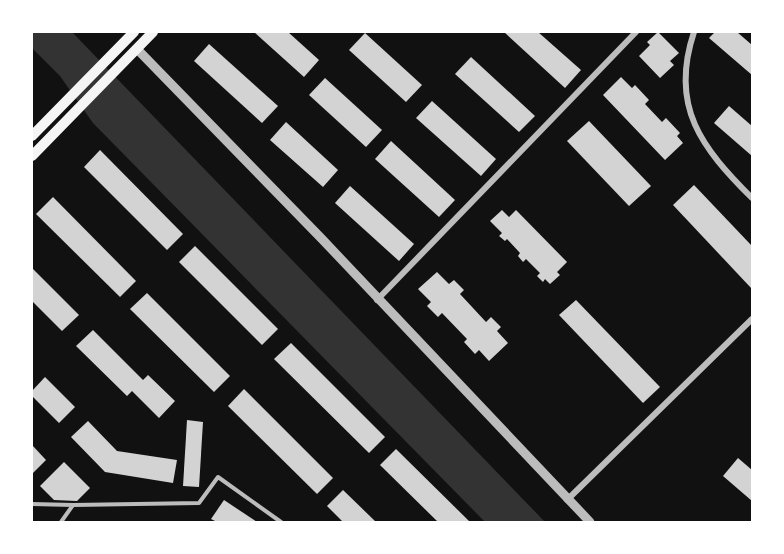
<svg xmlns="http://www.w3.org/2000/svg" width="784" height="554" font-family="Arial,sans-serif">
  <rect width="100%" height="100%" fill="#111"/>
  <path fill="#333" d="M32 32H72L545 522H485L93 123 60 76 32 48Z"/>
  <g fill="#d3d3d3">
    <path d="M254 32H288L319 60 304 77Z"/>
    <path d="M504 32H538L581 70 565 88Z"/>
    <path d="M658 32 679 53 670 61 674 65 660 78 639 56 650 45 647 42Z"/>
    <path d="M715 32H737L752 45V75L709 38Z"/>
    <path d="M365 33 422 85 406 102 349 50Z"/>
    <path d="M209 44 278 106 262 123 194 61Z"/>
    <path d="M471 57 535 116 519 132 455 74Z"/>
    <path d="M621 77 632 88 635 85 649 100 645 104 662 122 666 118 680 133 677 136 683 143 665 160 603 95Z"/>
    <path d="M325 78 382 130 366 147 309 95Z"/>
    <path d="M432 101 496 159 481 176 416 118Z"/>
    <path d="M729 106 752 126V156L714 123Z"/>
    <path d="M589 121 651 186 629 206 567 141Z"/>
    <path d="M286 122 338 170 323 187 270 140Z"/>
    <path d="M391 141 455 200 439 217 375 159Z"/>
    <path d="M100 150 183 234 167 250 84 167Z"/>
    <path d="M694 185 752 246V289L673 205Z"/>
    <path d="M350 186 414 244 399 261 335 203Z"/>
    <path d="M53 197 136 281 120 297 36 214Z"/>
    <path d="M502 210 509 217 516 210 567 262 557 272 560 275 550 284 545 279 543 282 537 276 540 273 526 259 523 262 518 256 520 253 507 239 505 241 499 236 502 233 490 221Z"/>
    <path d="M195 246 278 329 262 345 179 262Z"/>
    <path d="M32 268 79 315 62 331 32 301Z"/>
    <path d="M437 272 449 284 454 280 464 290 460 294 486 322 491 317 501 327 497 331 508 343 489 361 479 350 475 354 464 342 467 339 442 313 438 317 427 306 431 302 418 289Z"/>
    <path d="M147 293 230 376 214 392 130 309Z"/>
    <path d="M576 300 660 387 643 403 559 315Z"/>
    <path d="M93 330 143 380 148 375 175 401 159 418 132 391 127 396 76 346Z"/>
    <path d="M291 343 385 437 369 453 274 359Z"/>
    <path d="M45 377 75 407 59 423 32 396V391Z"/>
    <path d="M244 389 333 478 317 494 228 406Z"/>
    <path d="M187 420 203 422 199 487 183 486Z"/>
    <path d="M88 421 117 451 177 460 173 483 105 472 71 437Z"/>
    <path d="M32 445 46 460 32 474Z"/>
    <path d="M396 449 470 522H438L380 465Z"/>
    <path d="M738 458 752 470V501L723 476Z"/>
    <path d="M64 462 90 488 77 501 54 500 40 486Z"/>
    <path d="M343 490 376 522H343L327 506Z"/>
    <path d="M224 500 257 522H217L211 519Z"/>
  </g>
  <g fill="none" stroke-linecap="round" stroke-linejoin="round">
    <g stroke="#bcbcbc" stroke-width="4">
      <path d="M32 504 73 505 61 522"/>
      <path d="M73 505 199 503 218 477 281 522"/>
    </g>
    <g stroke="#bcbcbc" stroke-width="6">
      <path d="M694 32C669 107 702 148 752 198"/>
      <path d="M377 300 636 32"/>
      <path d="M567 500 752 319"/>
    </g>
    <path stroke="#bcbcbc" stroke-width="9" d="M137 49 321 238 590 522"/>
    <g stroke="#f5f5f5" stroke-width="10">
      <path d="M32 136 134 32"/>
      <path d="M32 156 153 32"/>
    </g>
  </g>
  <rect width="784" height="554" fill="none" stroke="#ffffff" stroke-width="66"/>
</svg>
